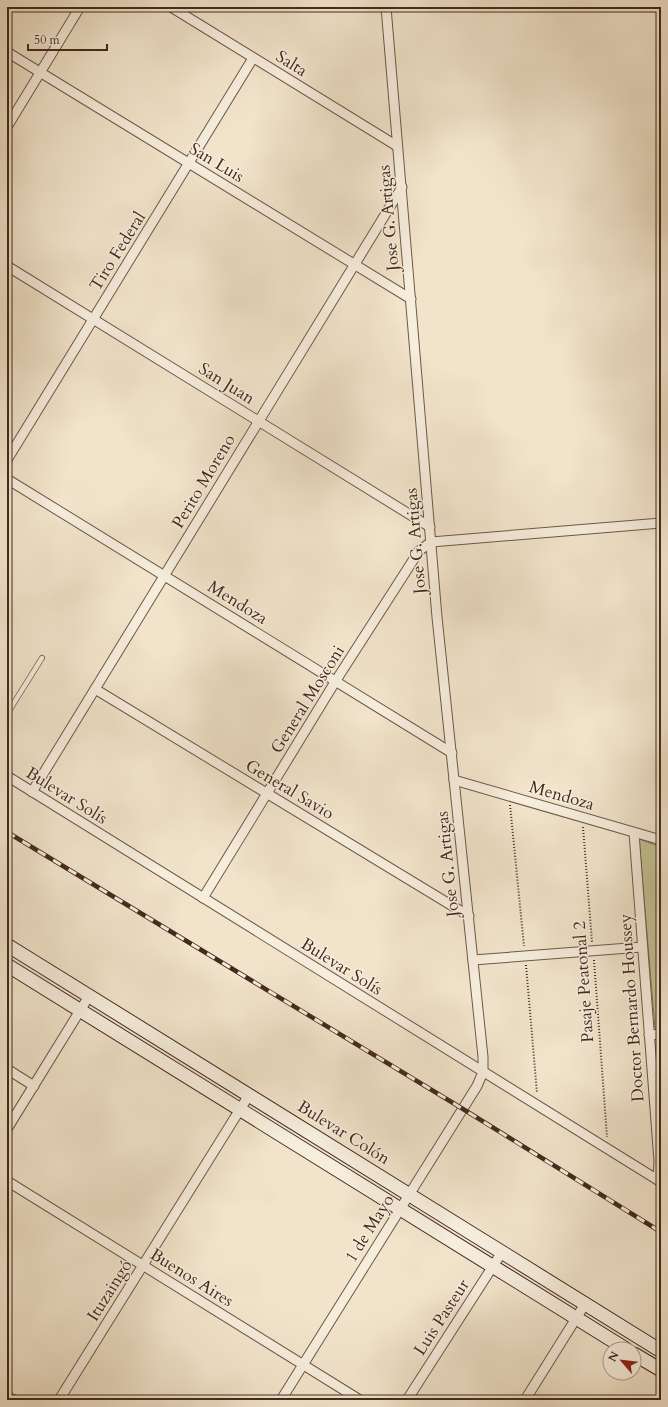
<svg xmlns="http://www.w3.org/2000/svg" width="668" height="1407" font-family="Cardo,serif">
  <rect width="100%" height="100%" fill="#f1e4cb"/>
  <filter id="stains"><feTurbulence type="fractalNoise" baseFrequency=".005" numOctaves="4"/><feColorMatrix values="0 0 0 0 .2 0 0 0 0 .09 0 0 0 0 .02 0 0 0 .5 -.17"/></filter>
  <radialGradient id="worn" r=".72"><stop offset=".6" stop-color="#630" stop-opacity="0"/><stop offset="1" stop-color="#630" stop-opacity=".3"/></radialGradient>
  <path fill="#c1c293" stroke="#827658" d="M639 839 661 847V1028H655Z"/>
  <g fill="none" stroke-linecap="round" stroke-linejoin="round">
    <g stroke="#6f5848" stroke-width="6">
      <path id="service" d="M7 714 42 658"/>
    </g>
    <g stroke="#6f5848" stroke-width="11">
      <g id="minor">
        <path d="M171 7 397 146"/>
        <path d="M7 52 411 299"/>
        <path d="M7 127 80 7"/>
        <path d="M7 266 430 527"/>
        <path d="M7 460 253 58"/>
        <path d="M7 479 452 753"/>
        <path d="M95 689 469 916"/>
        <path d="M7 776 661 1182"/>
        <path d="M454 780 661 840"/>
        <path d="M32 792 402 187"/>
        <path d="M634 833 659 1161 658 1180"/>
        <path d="M203 898 335 682 419 551 431 542 661 523"/>
        <path d="M473 960 642 947"/>
        <path d="M649 1035 661 1034"/>
        <path d="M7 1069 34 1086"/>
        <path d="M7 1129 89 996"/>
        <path d="M7 1181 360 1400"/>
        <path d="M7 1396 14 1400"/>
        <path d="M59 1400 249 1095"/>
        <path d="M281 1400 477 1086 483 1072V1057L437 617 386 7"/>
        <path d="M407 1400 502 1252"/>
        <path d="M525 1400 585 1304"/>
      </g>
    </g>
    <g stroke="#44291d" stroke-width="15">
      <g id="secondary">
        <path d="M7 945 661 1351"/>
        <path d="M7 965 626 1349"/>
        <path d="M634 1354 661 1370"/>
      </g>
    </g>
    <g stroke="#44291d" stroke-width="2" stroke-dasharray="1 2" stroke-linecap="butt">
      <path d="M510 805 524 946"/>
      <path d="M583 827 592 942"/>
      <path d="M594 960 607 1137"/>
      <path d="M526 965 537 1093"/>
    </g>
    <use href="#service" stroke="#f6eddd" stroke-width="4.5"/>
    <use href="#minor" stroke="#f6eddd" stroke-width="9"/>
    <use href="#secondary" stroke="#f6eddd" stroke-width="13"/>
    <g stroke="#44291d" stroke-width="4.5">
      <path id="rail" d="M7 832 463 1109 661 1232"/>
    </g>
    <use href="#rail" stroke="#f6eddd" stroke-width="3" stroke-dasharray="9" stroke-linecap="butt"/>
  </g>
  <g text-anchor="middle" stroke-width="3" stroke-linejoin="round" paint-order="stroke">
    <g font-size="17" fill="#44291d" stroke="#f6eddd">
      <text transform="translate(292 63) rotate(32)" y="6">Salta</text>
      <text transform="translate(217 162) rotate(31)" y="6">San Luis</text>
      <text transform="translate(388 218) rotate(-95)" y="6">Jose G. Artigas</text>
      <text transform="translate(117 251) rotate(-58)" y="6">Tiro Federal</text>
      <text transform="translate(227 383) rotate(32)" y="6">San Juan</text>
      <text transform="translate(203 481) rotate(-59)" y="6">Perito Moreno</text>
      <text transform="translate(415 541) rotate(-95)" y="6">Jose G. Artigas</text>
      <text transform="translate(238 602) rotate(32)" y="6">Mendoza</text>
      <text transform="translate(307 699) rotate(-58)" y="6">General Mosconi</text>
      <text transform="translate(290 789) rotate(31)" y="6">General Savio</text>
      <text transform="translate(67 795) rotate(32)" y="6">Bulevar Solís</text>
      <text transform="translate(562 795) rotate(16)" y="6">Mendoza</text>
      <text transform="translate(447 864) rotate(-96)" y="6">Jose G. Artigas</text>
      <text transform="translate(342 966) rotate(32)" y="6">Bulevar Solís</text>
      <text transform="translate(583 982) rotate(-94)" y="6">Pasaje Peatonal 2</text>
      <text transform="translate(631 1008) rotate(-94)" y="6">Doctor Bernardo Houssey</text>
      <text transform="translate(344 1132) rotate(32)" y="6">Bulevar Colón</text>
      <text transform="translate(369 1228) rotate(-58)" y="6">1 de Mayo</text>
      <text transform="translate(192 1277) rotate(32)" y="6">Buenos Aires</text>
      <text transform="translate(109 1290) rotate(-58)" y="6">Ituzaingó</text>
      <text transform="translate(441 1317) rotate(-57)" y="6">Luis Pasteur</text>
    </g>
  </g>
  <rect width="668" height="1407" fill="none" stroke="#f1e4cb" stroke-width="24"/>
  <rect x="8" y="8" width="652" height="1391" fill="none" stroke="#44291d" stroke-width="2"/>
  <rect x="12" y="12" width="644" height="1383" fill="none" stroke="#44291d"/>
  <g transform="translate(622 1361) rotate(298)"><circle r="19" fill="#f6eddd" stroke="#af9f90"/>
  <path d="M0-3L7 15L0 10L-7 15Z" fill="#8f2418"/>
  <text y="-6" font-size="11" font-weight="bold" text-anchor="middle" fill="#44291d">N</text>
  </g>
  <path d="M28 44v6h79v-6" fill="none" stroke="#44291d" stroke-width="2"/>
  <text x="34" y="44" font-size="12" fill="#44291d" stroke="#f6eddd" stroke-width="3" paint-order="stroke">50 m</text>
  <rect width="100%" height="100%" filter="url(#stains)"/>
  <rect width="100%" height="100%" fill="url(#worn)"/>
</svg>
